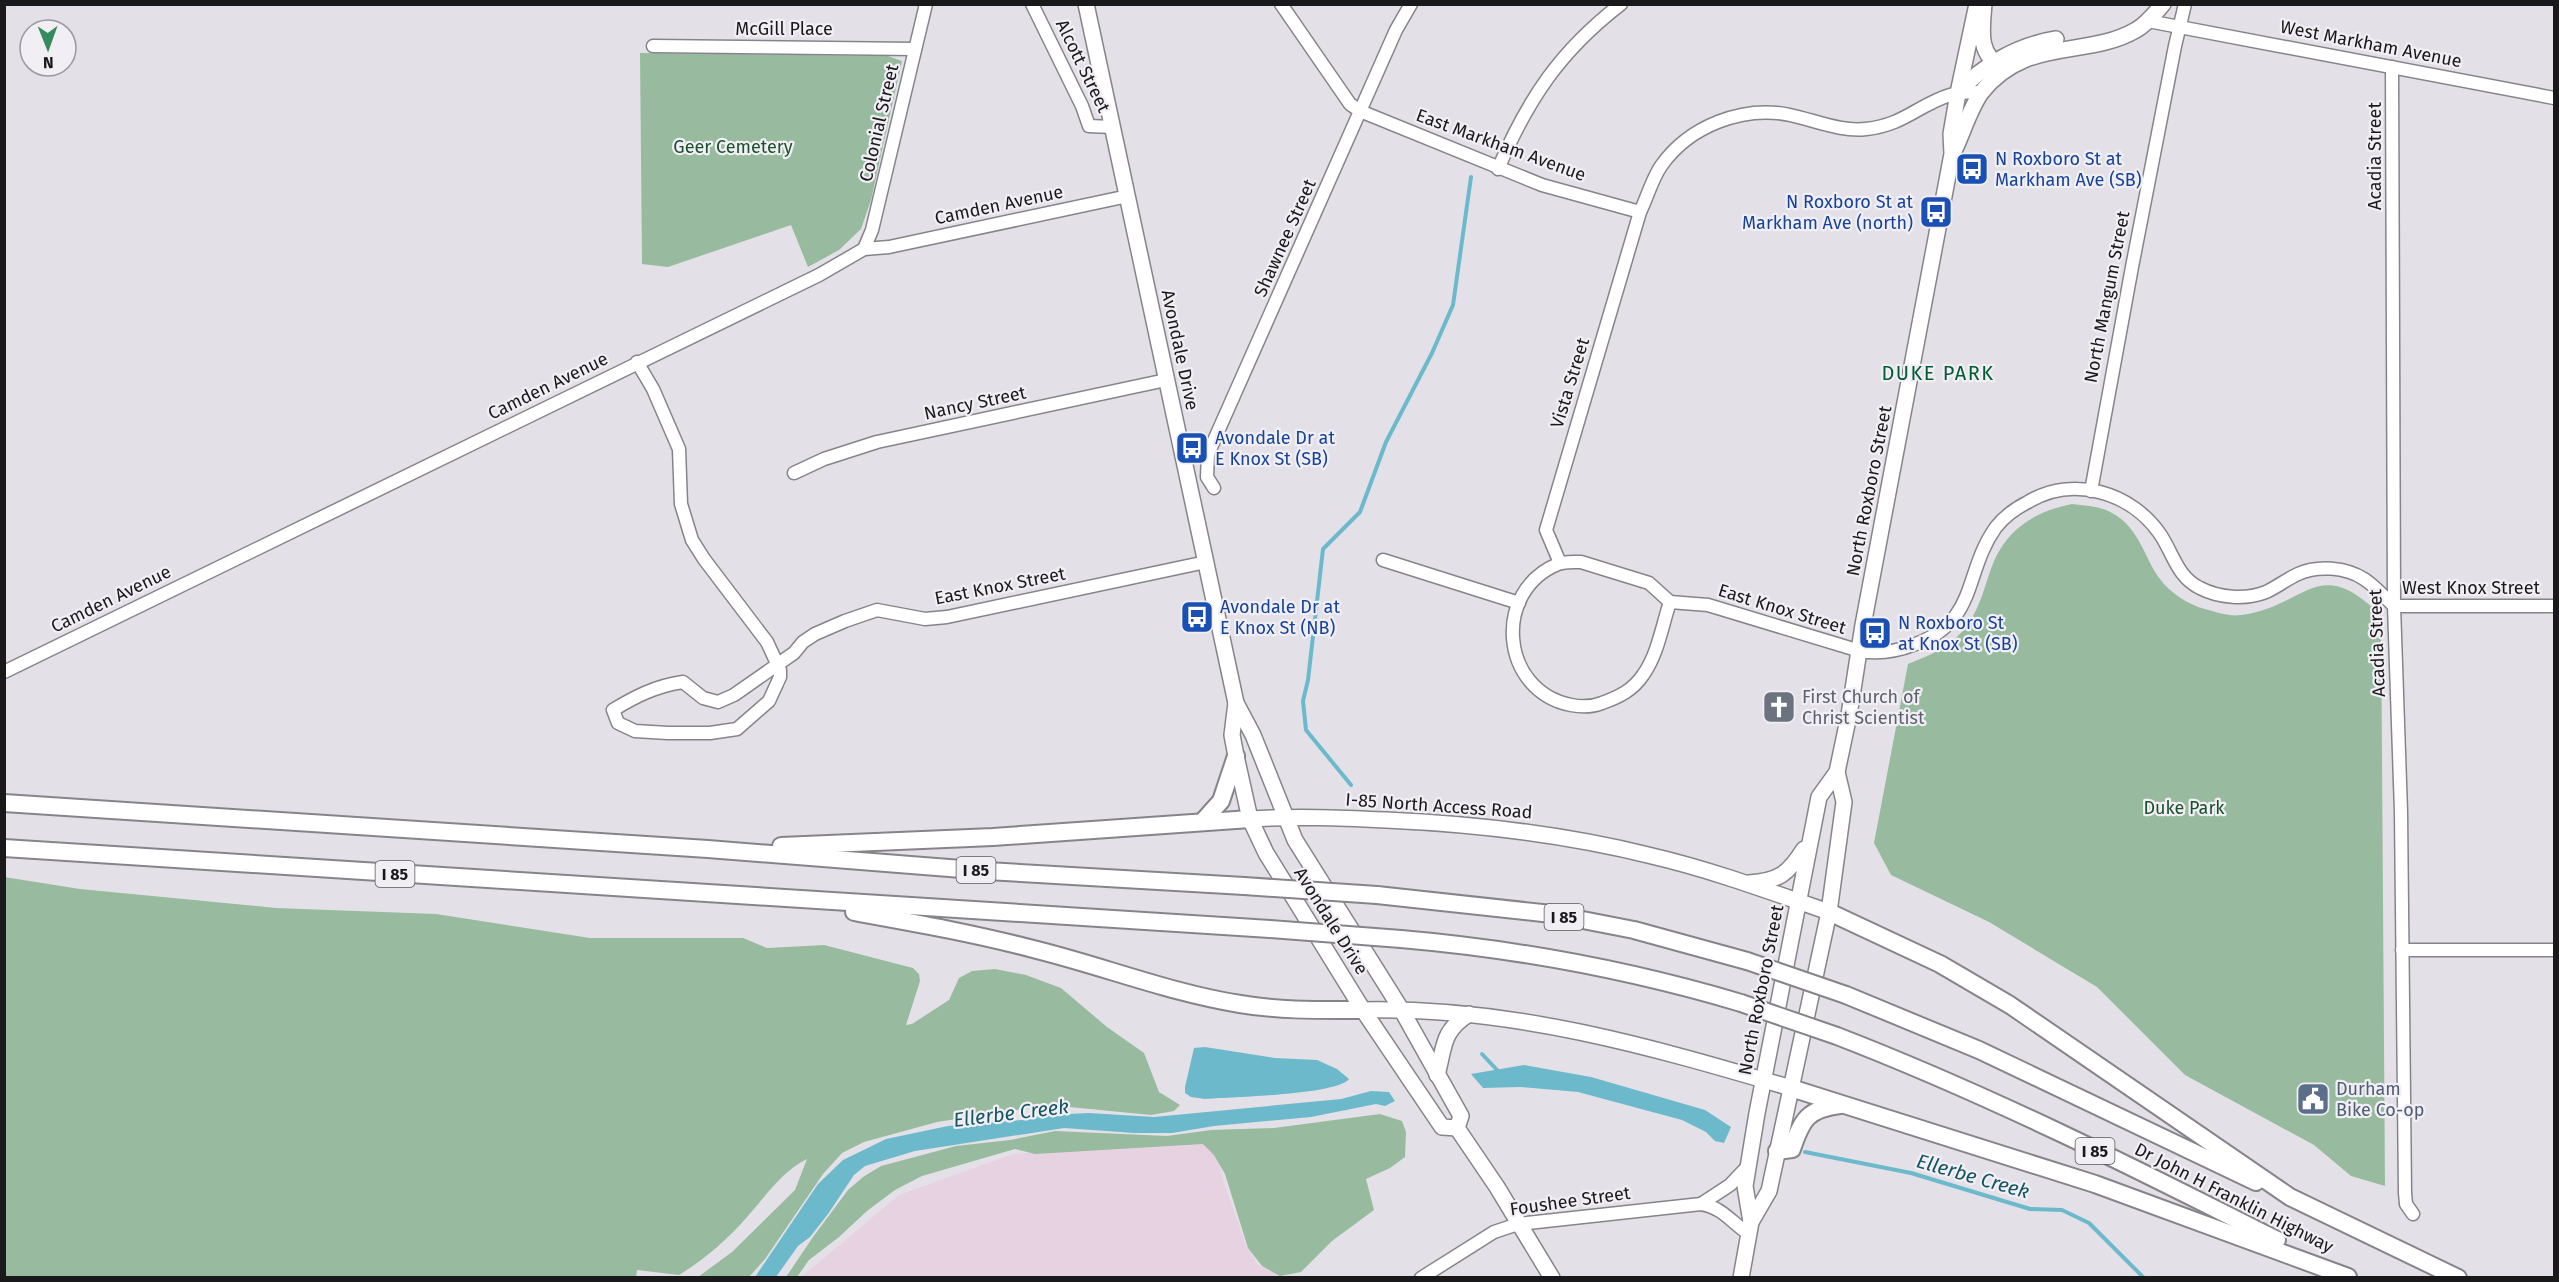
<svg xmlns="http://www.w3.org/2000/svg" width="2559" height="1282" font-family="'Fira Sans',sans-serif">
  <rect width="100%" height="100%" fill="#e3e1e7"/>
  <path fill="#e6d2e1" d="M1214 1142 1224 1183 1246 1245 1258 1265 1284 1277 800 1278 899 1195 1013 1154Z"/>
  <g fill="#98bb9f">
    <path d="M640 53 888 56 902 61 871 200 861 229 839 250 808 267 791 225 668 267 642 264Z"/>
    <path d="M2072 504C2085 506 2101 506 2112 513 2140 528 2144 558 2160 579 2170 593 2189 605 2205 609 2216 612 2230 617 2241 615 2305 608 2318 551 2381 616L2385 1186 2351 1176 2314 1145 2185 1075 2097 987 1989 922 1891 875 1874 843 1908 664C1931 655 1953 646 1968 624 1982 604 1985 583 1994 561 2009 527 2037 511 2072 504Z"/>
    <path d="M4 877 80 889 276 908 436 914 590 938H743L767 948 824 945 913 968 919 974 920 981 906 1025 912 1024 949 1000 959 978 972 971 995 969 1026 975 1061 988 1107 1027 1144 1053 1159 1092 1180 1105 1174 1111 1151 1115 1049 1105 937 1122 864 1142 842 1153 823 1174 765 1259 749 1277H698L732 1252 795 1190 807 1159C781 1172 766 1196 747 1217 728 1239 704 1260 679 1275L637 1270 636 1278 5 1277Z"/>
    <path d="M1380 1114 1402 1121 1406 1132 1405 1157 1390 1168 1366 1179 1374 1210 1332 1241 1301 1272 1280 1276 1262 1266 1248 1248 1225 1174 1214 1155 1203 1144 1035 1154 1015 1149 922 1176 895 1190 867 1211 839 1237 809 1260 797 1277H786L813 1237 848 1190 863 1177 881 1166 956 1146 1010 1140 1055 1131 1167 1136 1211 1130 1274 1128Z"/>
  </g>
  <g fill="#6db9cc">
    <path d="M1205 1047 1275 1058 1317 1060 1337 1069 1349 1079C1337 1095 1229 1097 1205 1099L1191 1097 1185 1093V1087L1194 1048Z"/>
    <path d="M1524 1065 1591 1077 1705 1110 1731 1127 1724 1143 1715 1141 1706 1132 1682 1120 1578 1092 1520 1087 1483 1088 1471 1074Z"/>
    <path d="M1371 1091 1389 1092 1395 1101 1385 1106 1376 1104 1311 1117 1214 1126 1172 1133H1134L1064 1128 915 1151 865 1166 854 1175 828 1214 810 1237 798 1246 776 1277H755L818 1184 843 1160 886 1139 948 1126 1021 1120 1046 1115 1089 1113 1154 1117 1341 1099Z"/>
  </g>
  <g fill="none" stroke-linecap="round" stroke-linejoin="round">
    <g stroke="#6db9cc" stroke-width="4">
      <path d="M1351 785 1306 730 1303 701 1308 680 1323 549 1360 512 1386 442 1432 353 1453 305 1471 177"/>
      <path d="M1482 1054 1498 1071"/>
      <path d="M1805 1152 1911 1173 2030 1209 2062 1210 2089 1223 2144 1278"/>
    </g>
    <g stroke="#86848a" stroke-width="15">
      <g id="minor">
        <path d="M1032 4 1082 106 1089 126 1112 127"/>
        <path d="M1281 4 1350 104 1360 111 1542 185 1640 212"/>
        <path d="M2148 21 2554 98"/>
        <path d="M653 46 915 49"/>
        <path d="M2392 67 2394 606 2401 812 2405 1193 2406 1204 2413 1214"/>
        <path d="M1498 169C1528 99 1560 51 1621 4"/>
        <path d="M864 249 872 230 926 4"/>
        <path d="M637 362 653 389 679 449 681 504 692 540 704 559 767 642 780 670V677L769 701 737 729 710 733H668L635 731 618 723 613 710C636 696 656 686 683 682L703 698 718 702 734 695 794 653 803 642 815 634 845 621 877 610 925 619 947 617 1206 562"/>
        <path d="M794 473 824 459 877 442 1166 380"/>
        <path d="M1214 488 1207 477 1208 454 1396 30 1411 4"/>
        <path d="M2091 491 2132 267 2175 46 2185 4"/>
        <path d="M1383 560 1519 603"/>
        <path d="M1581 562 1649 583 1670 602C1662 626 1658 654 1643 675 1633 690 1619 697 1602 703 1592 707 1581 707 1571 705 1500 691 1492 591 1558 564 1565 561 1574 562 1581 562Z"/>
        <path d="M1560 563 1546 530 1640 212C1647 198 1652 179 1661 166 1689 126 1743 105 1790 115 1814 120 1841 132 1866 129 1904 125 1918 105 1950 95 1960 92 1971 92 1982 92"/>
        <path d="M1670 602 1708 605 1860 651C1879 654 1895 652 1913 645 1979 622 1963 573 1996 527 2004 517 2016 508 2028 502 2073 475 2131 492 2160 534 2173 553 2177 577 2200 588 2219 598 2246 600 2266 592 2277 587 2287 579 2298 574 2317 565 2346 567 2364 579 2375 586 2384 597 2394 606H2554"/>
        <path d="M4 672 819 275 864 249 889 247 1128 196"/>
        <path d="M2402 950H2554"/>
        <path d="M1701 1204 1730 1185 1749 1165"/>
        <path d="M1421 1278 1494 1232 1518 1224 1701 1204C1722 1207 1732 1223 1749 1234"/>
      </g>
    </g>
    <g stroke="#86848a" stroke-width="18">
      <g id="major">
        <path d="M1086 4 1236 703 1253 735 1295 840 1401 1009 1461 1116 1457 1128"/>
        <path d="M1984 4C1982 30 1977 53 2002 68"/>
        <path d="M1958 93C1982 65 2019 45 2056 39"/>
        <path d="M1954 151C1963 133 1969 110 1981 93 2025 36 2086 59 2136 30 2147 24 2155 13 2163 4"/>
        <path d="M1236 703 1232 735 1236 756 1250 819 1266 853 1363 1010 1442 1127 1457 1128"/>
        <path d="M1250 819C1296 816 1341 818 1386 820 1476 824 1564 834 1652 856 1712 870 1771 892 1829 912"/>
        <path d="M1749 883C1779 881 1788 874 1804 849"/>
        <path d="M1363 1010C1514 1007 1648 1046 1791 1088"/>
        <path d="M1437 1075C1445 1046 1441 1032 1469 1014"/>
        <path d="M1457 1128 1497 1187 1552 1278"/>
        <path d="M1751 1222 1745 1186 1757 1113 1819 797 1837 772 1849 715 1863 625 1952 154 1951 134 1958 93 1977 4"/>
        <path d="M1741 1278 1751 1222 1769 1191 1829 912 1844 802 1837 772"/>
      </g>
    </g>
    <g stroke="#86848a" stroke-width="20">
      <g id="highway">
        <path d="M4 803 708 849 987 871 1244 886"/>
        <path d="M1203 821 1221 801 1236 756"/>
        <path d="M781 846 993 837 1250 819"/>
        <path d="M4 848 1270 929"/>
        <path d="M1377 895 1552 914 1634 930 1747 961"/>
        <path d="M854 912C915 923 977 934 1037 950 1105 967 1171 993 1240 1004 1281 1011 1322 1010 1363 1010"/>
        <path d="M1829 912 1940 964 2010 1005 2290 1197 2458 1278"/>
        <path d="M1401 939C1517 949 1630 970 1741 1003"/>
        <path d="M1846 995 1979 1050 2256 1182"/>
        <path d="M1837 1036C1987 1094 2133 1167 2277 1240"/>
        <path d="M1791 1088 2095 1184 2348 1277"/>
        <path d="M1777 1151 1792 1149C1802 1119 1808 1109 1840 1105"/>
      </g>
    </g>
    <use href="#minor" stroke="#fff" stroke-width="12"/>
    <use href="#major" stroke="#fff" stroke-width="15"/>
    <use href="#highway" stroke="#fff" stroke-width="16"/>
    <g stroke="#86848a" stroke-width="20" stroke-linecap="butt">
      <g id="highway-bridge">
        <path d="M1244 886 1377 895"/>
        <path d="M1270 929 1401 939"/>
        <path d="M1747 961 1846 995"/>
        <path d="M1741 1003 1837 1036"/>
      </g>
    </g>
    <use href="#highway-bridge" stroke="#fff" stroke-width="16"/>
  </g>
  <defs>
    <g id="bus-square" transform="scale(1.725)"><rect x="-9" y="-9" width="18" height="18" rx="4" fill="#1a4fb4" stroke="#f1eef4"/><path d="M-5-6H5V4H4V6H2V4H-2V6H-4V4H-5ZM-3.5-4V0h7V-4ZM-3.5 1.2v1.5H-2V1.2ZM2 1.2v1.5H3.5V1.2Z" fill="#fff"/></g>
    <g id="church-square" transform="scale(1.725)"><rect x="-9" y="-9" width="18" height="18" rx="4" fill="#6b7280" stroke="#f1eef4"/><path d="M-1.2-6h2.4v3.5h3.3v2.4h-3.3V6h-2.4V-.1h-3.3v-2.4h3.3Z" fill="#fff"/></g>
    <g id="civic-square" transform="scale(1.725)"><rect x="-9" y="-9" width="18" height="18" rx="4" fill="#5c6f8a" stroke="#f1eef4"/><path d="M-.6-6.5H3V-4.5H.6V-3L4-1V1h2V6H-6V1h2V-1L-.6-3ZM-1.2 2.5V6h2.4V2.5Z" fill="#fff"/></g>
  </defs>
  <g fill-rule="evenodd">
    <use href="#bus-square" x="1972" y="169"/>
    <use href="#bus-square" x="1936" y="212"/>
    <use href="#bus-square" x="1192" y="448"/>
    <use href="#bus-square" x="1197" y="617"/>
    <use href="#bus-square" x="1875" y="633"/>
    <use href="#church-square" x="1779" y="707"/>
    <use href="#civic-square" x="2313" y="1099"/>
  </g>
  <g text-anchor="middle" stroke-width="4.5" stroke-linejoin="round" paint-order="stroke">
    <g fill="#f1eef4" stroke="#5a585b" stroke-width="1.5">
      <rect x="956.5" y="857" width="39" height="26" rx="4.5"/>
      <rect x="375.5" y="861" width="39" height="26" rx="4.5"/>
      <rect x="1544.5" y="904" width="39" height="26" rx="4.5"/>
      <rect x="2075.5" y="1138" width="39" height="26" rx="4.5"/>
    </g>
    <g font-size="16" font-weight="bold" fill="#19181a">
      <text x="976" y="876">I 85</text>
      <text x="395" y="880">I 85</text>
      <text x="1564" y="923">I 85</text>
      <text x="2095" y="1157">I 85</text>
    </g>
    <g font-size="18" fill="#19181a" stroke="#f1eef4">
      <text x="784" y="35">McGill Place</text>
      <text transform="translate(2371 44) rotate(11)" y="6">West Markham Avenue</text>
      <text transform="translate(1083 66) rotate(64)" y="6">Alcott Street</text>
      <text transform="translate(879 123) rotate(-77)" y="6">Colonial Street</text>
      <text transform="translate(1501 145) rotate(20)" y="6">East Markham Avenue</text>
      <text transform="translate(2375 156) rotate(-90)" y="6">Acadia Street</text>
      <text transform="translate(999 205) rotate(-12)" y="6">Camden Avenue</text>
      <text transform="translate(1285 238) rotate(-66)" y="6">Shawnee Street</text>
      <text transform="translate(2107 297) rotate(-79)" y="6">North Mangum Street</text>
      <text transform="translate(1180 350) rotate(78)" y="6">Avondale Drive</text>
      <text transform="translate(1570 383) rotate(-73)" y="6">Vista Street</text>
      <text transform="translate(548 386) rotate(-26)" y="6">Camden Avenue</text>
      <text transform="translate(975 403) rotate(-12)" y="6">Nancy Street</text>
      <text transform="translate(1869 491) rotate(-79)" y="6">North Roxboro Street</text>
      <text transform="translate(1000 586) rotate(-11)" y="6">East Knox Street</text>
      <text x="2471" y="594">West Knox Street</text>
      <text transform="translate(111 599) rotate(-26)" y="6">Camden Avenue</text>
      <text transform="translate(1782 609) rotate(17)" y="6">East Knox Street</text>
      <text transform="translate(2377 643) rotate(-92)" y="6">Acadia Street</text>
      <text transform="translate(1439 806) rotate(4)" y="6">I-85 North Access Road</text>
      <text transform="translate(1331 921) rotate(58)" y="6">Avondale Drive</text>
      <text transform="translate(1761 990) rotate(-79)" y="6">North Roxboro Street</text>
      <text transform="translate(2234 1198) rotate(27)" y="6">Dr John H Franklin Highway</text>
      <text transform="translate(1570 1201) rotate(-8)" y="6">Foushee Street</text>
    </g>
    <g font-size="18" fill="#18512b" stroke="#f1eef4">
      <text x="733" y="153">Geer Cemetery</text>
      <text x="2184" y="814">Duke Park</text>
    </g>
    <g font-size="18" fill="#164399" stroke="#f1eef4" text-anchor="start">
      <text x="1995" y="165">N Roxboro St at<tspan x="1995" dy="21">Markham Ave (SB)</tspan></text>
      <text x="1913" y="208" text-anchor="end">N Roxboro St at<tspan x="1913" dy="21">Markham Ave (north)</tspan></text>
      <text x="1215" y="444">Avondale Dr at<tspan x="1215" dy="21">E Knox St (SB)</tspan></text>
      <text x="1220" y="613">Avondale Dr at<tspan x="1220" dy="21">E Knox St (NB)</tspan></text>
      <text x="1898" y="629">N Roxboro St<tspan x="1898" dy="21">at Knox St (SB)</tspan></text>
    </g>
    <g font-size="18" fill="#5b616d" stroke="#f1eef4" text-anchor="start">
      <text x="1802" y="703">First Church of<tspan x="1802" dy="21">Christ Scientist</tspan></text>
    </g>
    <g font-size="18" fill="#4e5e75" stroke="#f1eef4" text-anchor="start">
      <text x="2336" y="1095">Durham<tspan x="2336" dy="21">Bike Co-op</tspan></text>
    </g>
    <g font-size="20" letter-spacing="1.5" fill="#005c35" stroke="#f1eef4">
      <text x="1938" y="380">DUKE PARK</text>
    </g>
    <g font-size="20" font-style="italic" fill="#145562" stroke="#f1eef4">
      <text transform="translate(1011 1113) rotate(-7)" y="7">Ellerbe Creek</text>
      <text transform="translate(1973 1176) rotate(16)" y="7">Ellerbe Creek</text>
    </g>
  </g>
  <rect width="2559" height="1282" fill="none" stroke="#19181a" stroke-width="12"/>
  <g transform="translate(48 48) rotate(179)"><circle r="28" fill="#f1eef4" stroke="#9b989d" stroke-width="1.5"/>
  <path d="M0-4.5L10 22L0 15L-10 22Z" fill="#368b5e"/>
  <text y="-9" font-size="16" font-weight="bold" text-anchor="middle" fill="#19181a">N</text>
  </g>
</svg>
